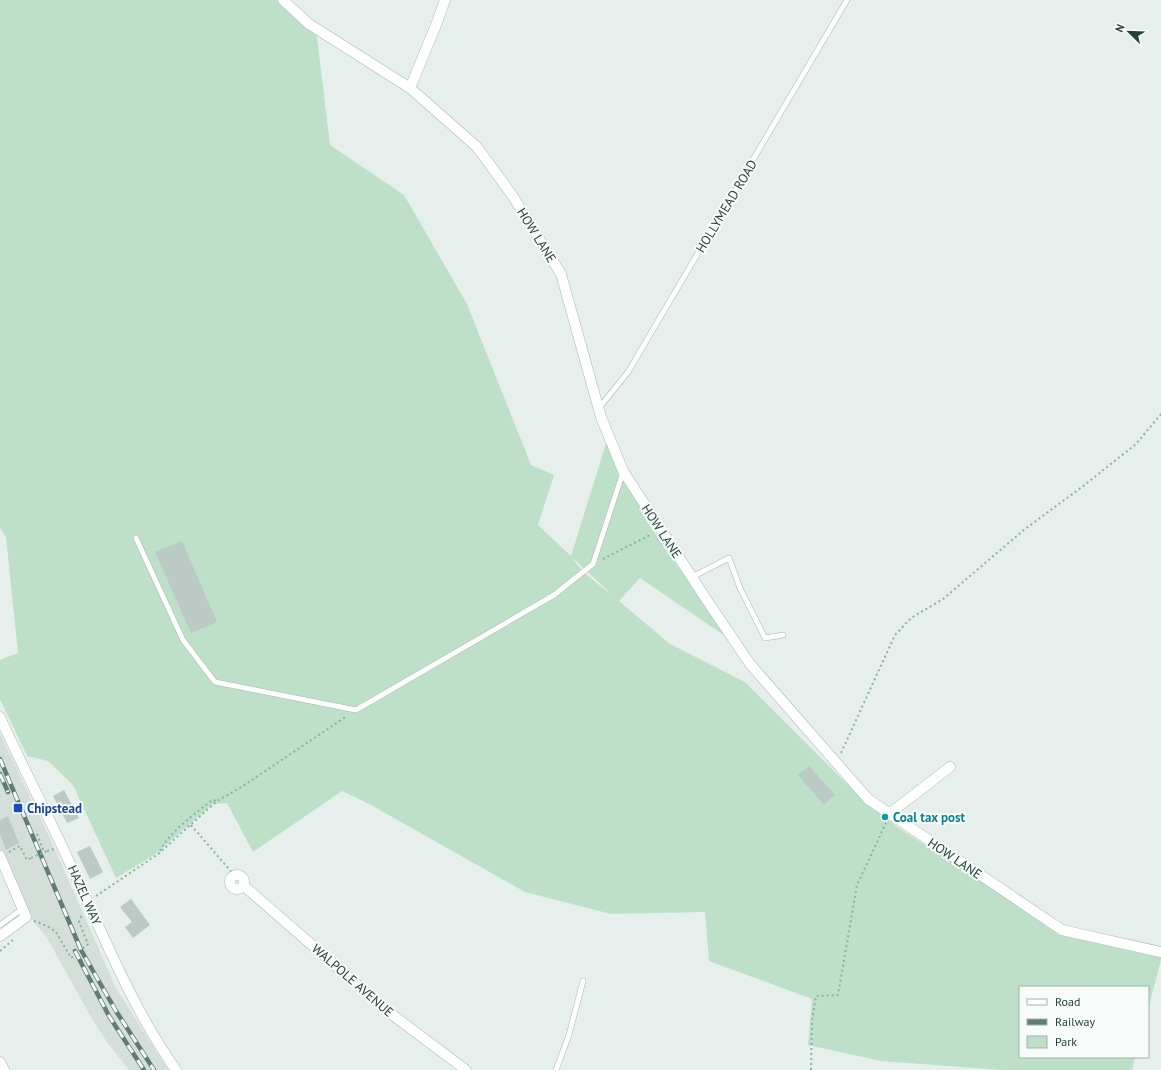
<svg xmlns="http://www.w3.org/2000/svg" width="1161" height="1070" font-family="'PT Sans',sans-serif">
  <rect width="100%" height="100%" fill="#e6efeb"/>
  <path fill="#d4dfda" d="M0 734 49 836 116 988 168 1070H129L107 1042 92 1019 47 938 10 893 0 866Z"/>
  <path fill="#bfe0c8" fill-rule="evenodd" d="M0 0H276L309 24 317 37 330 145 404 195 467 304 531 465 554 475 538 525 571 556 609 434 623 471 647 522 728 638 640 578 619 601 670 644 745 682 864 801 900 829 1062 932 1161 956V960L1148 1009V987H1020V1057H1135L1132 1070H1002L881 1061 808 1045 812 999 709 961 705 912 611 914 525 892 369 804 342 791 253 852 227 803 213 804 154 855 116 878 73 785 48 761 27 756 0 699V660L18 653 6 537 0 528ZM573 559H574L612 595 583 572Z"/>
  <g fill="#bbcac4">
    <path d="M182 541 217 622 191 633 155 552Z"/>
    <path d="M809 766 835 795 824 805 798 775Z"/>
    <path d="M64 790 79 818 67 823 53 796Z"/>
    <path d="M8 816 19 843 6 850 0 834V820Z"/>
    <path d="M90 846 103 872 90 879 77 852Z"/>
    <path d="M131 899 150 925 133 938 125 927 132 922 120 907Z"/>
  </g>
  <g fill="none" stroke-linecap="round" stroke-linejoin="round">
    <g stroke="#a8b8b2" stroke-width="6">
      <g id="service">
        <path d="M599 408 628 372 847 0"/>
        <path d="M136 538 183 640 215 682 356 710 554 595 593 564 623 472"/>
        <path d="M692 577 729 558 740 588 765 638 783 635"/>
        <path d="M0 925 22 909"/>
        <path d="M556 1070 569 1035 583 981"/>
      </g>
    </g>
    <g stroke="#a8b8b2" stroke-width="11">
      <g id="minor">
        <path d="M283 0 309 24 410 88 477 147 512 195 561 274 601 417 623 471 706 599 750 664 868 799 1062 930 1161 952"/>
        <path d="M410 88 436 25 445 0"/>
        <path d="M0 717C23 768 49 817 72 868 104 936 132 1008 176 1070"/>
        <path d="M889 814 950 767"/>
        <circle cx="237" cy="882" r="7"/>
        <path d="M244 886 390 1013 466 1070"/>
        <path d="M0 936 26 917 0 856"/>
        <path d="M0 1062 4 1070"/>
      </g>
    </g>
    <g stroke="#86b3a5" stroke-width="2" stroke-dasharray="2 3" stroke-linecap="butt">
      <path d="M603 559 652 534"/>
      <path d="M841 753 895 635 911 618 943 599 1025 529 1082 487 1136 444 1161 414"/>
      <path d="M191 825 234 875"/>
      <path d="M37 834 44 852"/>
      <path d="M47 851 54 849"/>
      <path d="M160 851C171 830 194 815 212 800L217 801"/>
      <path d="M9 852 20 846 27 860 31 858"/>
      <path d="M96 896 158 854 217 801 243 786 347 716"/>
      <path d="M34 921 47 926 56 932 71 958 88 944 79 922 82 914"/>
      <path d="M0 951 13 940"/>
      <path d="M811 1070 812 1021 816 996 838 995 857 885 886 823"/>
    </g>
    <use href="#service" stroke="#fff" stroke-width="5"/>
    <use href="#minor" stroke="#fff" stroke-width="10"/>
    <g stroke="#5f7d75" stroke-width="4.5">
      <g id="rail">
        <path d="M0 759 81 950 116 1011 154 1070"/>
        <path d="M0 774 8 792"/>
        <path d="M75 951 109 1016 144 1070"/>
      </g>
    </g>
    <use href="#rail" stroke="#f7fbf9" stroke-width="3" stroke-dasharray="9" stroke-linecap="butt"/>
    <path stroke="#86b3a5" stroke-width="2" stroke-dasharray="2 3" stroke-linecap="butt" d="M31 858 47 851"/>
  </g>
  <rect fill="#1a4fb4" stroke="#f7fbf9" stroke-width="1.5" x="13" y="803" width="10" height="10" rx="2"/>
  <circle fill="#0f9aa8" stroke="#f7fbf9" stroke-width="1.5" cx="885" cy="817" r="4"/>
  <g text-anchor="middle" stroke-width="4" stroke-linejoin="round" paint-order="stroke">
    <g font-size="13" fill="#24423a" stroke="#f7fbf9">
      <text transform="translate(726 206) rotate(-59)" y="5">HOLLYMEAD ROAD</text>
      <text transform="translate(537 235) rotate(58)" y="5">HOW LANE</text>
      <text transform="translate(662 531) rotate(57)" y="5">HOW LANE</text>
      <text transform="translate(955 858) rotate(34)" y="5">HOW LANE</text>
      <text transform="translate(85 895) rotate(66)" y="5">HAZEL WAY</text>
      <text transform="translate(353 980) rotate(41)" y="5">WALPOLE AVENUE</text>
    </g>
    <g font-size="13" font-weight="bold" fill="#164399" stroke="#f7fbf9" text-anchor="start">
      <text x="27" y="813">Chipstead</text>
    </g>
    <g font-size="13" font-weight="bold" fill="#0d838f" stroke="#f7fbf9" text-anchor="start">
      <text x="893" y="822">Coal tax post</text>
    </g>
  </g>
  <rect x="1019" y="986" width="130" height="72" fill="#f7fbf9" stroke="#a3b1ad"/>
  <rect x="1027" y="999" width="20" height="6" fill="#ffffff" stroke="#a3b1ad"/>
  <text x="1055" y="1006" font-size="12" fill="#24423a">Road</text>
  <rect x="1027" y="1019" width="20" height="6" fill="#5f7d75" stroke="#a3b1ad"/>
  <text x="1055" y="1026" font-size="12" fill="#24423a">Railway</text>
  <rect x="1027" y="1036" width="20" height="12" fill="#bfe0c8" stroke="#a3b1ad"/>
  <text x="1055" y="1046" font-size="12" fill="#24423a">Park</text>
  <g transform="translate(1129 32) rotate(293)" stroke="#f7fbf9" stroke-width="3" paint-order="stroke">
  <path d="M0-3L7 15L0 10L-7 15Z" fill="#24423a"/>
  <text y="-6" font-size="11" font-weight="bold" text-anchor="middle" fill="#24423a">N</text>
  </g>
</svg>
